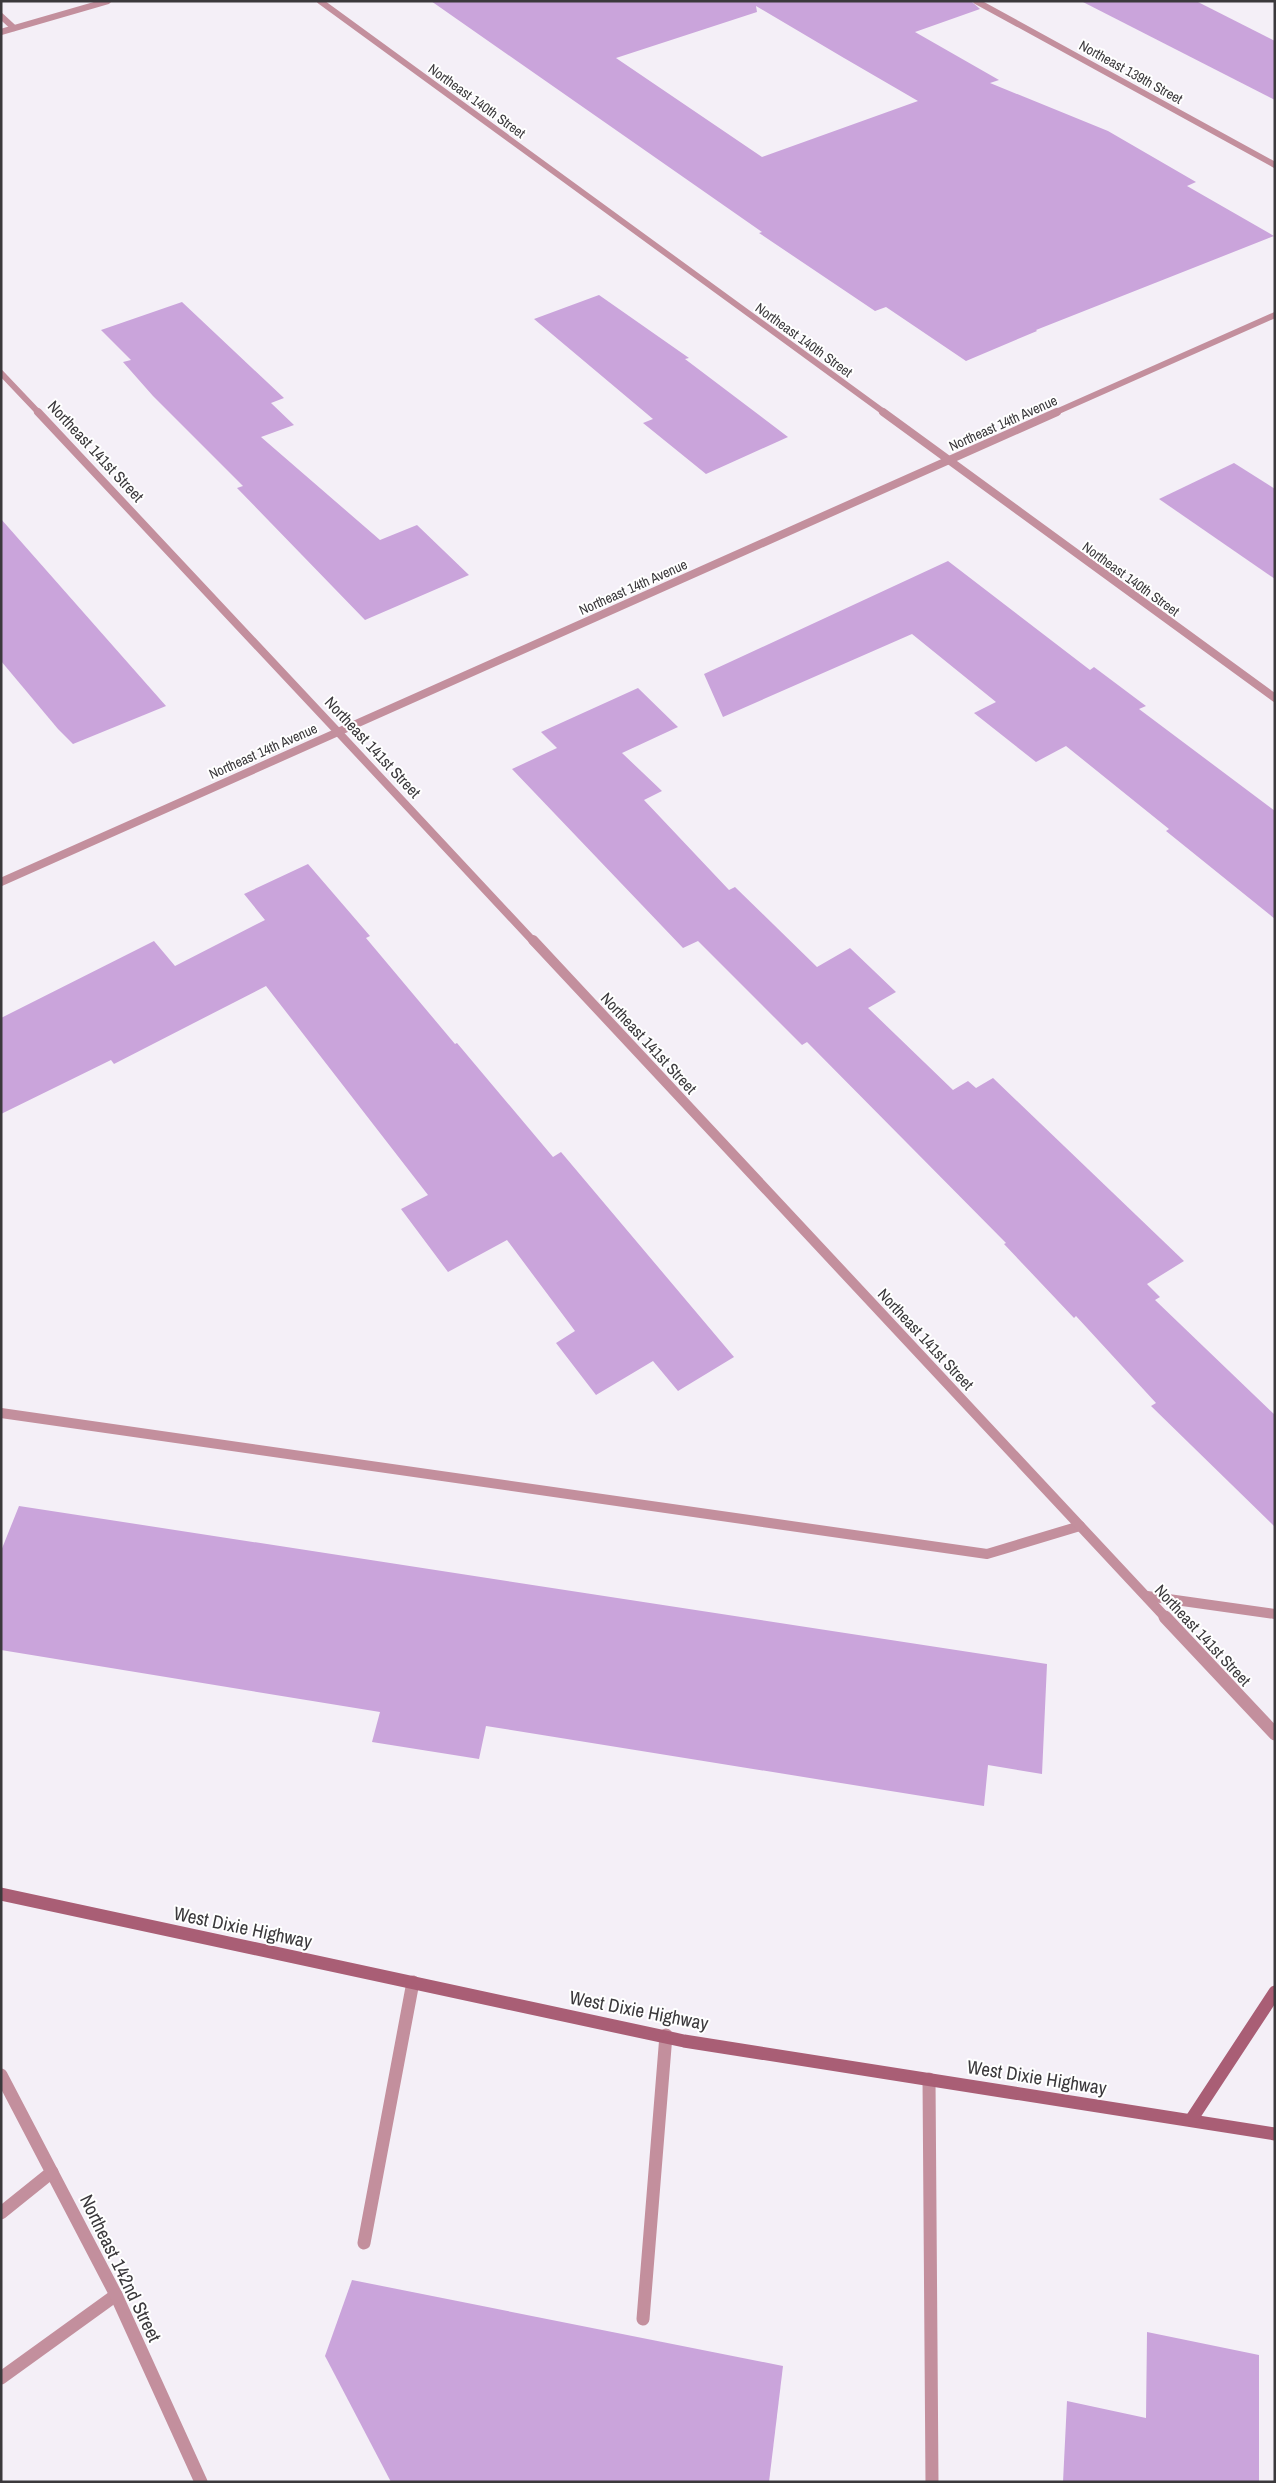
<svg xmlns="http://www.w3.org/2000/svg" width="1276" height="2483" font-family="'Archivo Narrow',sans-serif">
  <rect width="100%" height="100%" fill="#f4eff7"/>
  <g fill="#caa4db" fill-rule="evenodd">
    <path d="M431 1H971L980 9 915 32 999 80 990 83 1108 131 1196 182 1187 186 1274 236 1036 330 1037 331 966 361 886 307 875 311 759 233 762 232ZM756 6 844 58 918 101 762 157 616 58 757 12Z"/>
    <path d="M1081 1H1196L1275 41V100Z"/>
    <path d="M599 295 689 358 685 359 788 437 706 474 643 423 653 419 534 319Z"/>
    <path d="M182 302 284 398 271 403 294 425 261 437 380 540 417 525 469 575 365 620 237 488 243 486 153 396 123 362 131 360 101 330Z"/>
    <path d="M1234 463 1275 489V579L1159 499Z"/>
    <path d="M1 519 166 706 73 744 58 729 1 661Z"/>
    <path d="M948 561 1090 670 1094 667 1146 706 1139 709 1275 811V919L1166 831 1169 829 1066 746 1036 762 974 713 996 702 912 634 723 717 704 674Z"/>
    <path d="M638 688 678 727 622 753 662 791 644 800 729 890 735 887 817 967 850 948 896 992 868 1008 953 1090 968 1081 976 1088 993 1078 1184 1261 1147 1284 1160 1297 1155 1300 1275 1415V1527L1151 1406 1156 1403 1076 1316 1074 1318 1004 1244 1006 1243 807 1042 802 1045 698 941 683 948 512 769 557 748 541 732Z"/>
    <path d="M308 864 370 936 366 938 455 1044 457 1043 553 1157 561 1152 734 1357 678 1391 653 1361 596 1395 556 1343 575 1331 507 1240 448 1272 401 1209 428 1195 266 986 114 1064 111 1060 1 1114V1018L154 941 175 966 265 920 244 894Z"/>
    <path d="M19 1506 1047 1664 1042 1774 988 1765 984 1806 486 1726 479 1759 372 1742 380 1712 1 1650V1551Z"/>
    <path d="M352 2280 783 2366 769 2482H391L325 2356Z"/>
    <path d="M1147 2332 1259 2355V2482H1063L1067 2401 1146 2418Z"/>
  </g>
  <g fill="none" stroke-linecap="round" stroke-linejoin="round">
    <path stroke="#c38f9d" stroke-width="6" d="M1 16 14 28"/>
    <g stroke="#c38f9d" stroke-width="10">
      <path d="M1 1413 987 1554 1080 1526"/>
      <path d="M1147 1596 1275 1614"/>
    </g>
    <g stroke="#c38f9d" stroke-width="13">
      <path d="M929 2079 932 2482"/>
      <path d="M1 2213 52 2172"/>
      <path d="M364 2243 413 1982"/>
      <path d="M643 2319 666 2035"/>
      <path d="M1 2378 116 2295"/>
    </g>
    <g stroke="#c38f9d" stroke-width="6">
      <path d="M320 1 885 413"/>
      <path d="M976 1 1275 165"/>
      <path d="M1 32 108 1"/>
      <path d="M1 373 39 413"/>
    </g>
    <g stroke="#c38f9d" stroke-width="8">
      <path d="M38 412 338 732"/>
      <path d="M883 412 1275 698"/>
    </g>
    <path stroke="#c38f9d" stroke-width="13" d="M1 2075 116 2295 201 2482"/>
    <path stroke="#c38f9d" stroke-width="6" d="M1054 413 1275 315"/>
    <g stroke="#c38f9d" stroke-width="8">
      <path d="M338 732 534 942"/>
      <path d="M1 882 1057 412"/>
    </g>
    <path stroke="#c38f9d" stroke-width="10" d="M533 940 1166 1618"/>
    <path stroke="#c38f9d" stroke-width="13" d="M1165 1617 1275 1734"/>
    <g stroke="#a95e75" stroke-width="13">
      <path d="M1 1894 684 2041 1275 2134"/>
      <path d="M1191 2120 1275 1992"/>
    </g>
  </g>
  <g text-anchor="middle" stroke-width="4" stroke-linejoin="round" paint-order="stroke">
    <g font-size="14" fill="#3b393c" stroke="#fff">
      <text transform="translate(1131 72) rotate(29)" y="5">Northeast 139th Street</text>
      <text transform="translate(477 101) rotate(36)" y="5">Northeast 140th Street</text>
      <text transform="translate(804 340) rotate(36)" y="5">Northeast 140th Street</text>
      <text transform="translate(1003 423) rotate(-24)" y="5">Northeast 14th Avenue</text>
      <text transform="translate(1131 579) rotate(36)" y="5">Northeast 140th Street</text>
      <text transform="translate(633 587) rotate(-24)" y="5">Northeast 14th Avenue</text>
      <text transform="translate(263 751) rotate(-24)" y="5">Northeast 14th Avenue</text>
    </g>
    <g font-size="16" fill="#3b393c" stroke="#fff">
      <text transform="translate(96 451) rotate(47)" y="6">Northeast 141st Street</text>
      <text transform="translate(373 747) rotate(47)" y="6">Northeast 141st Street</text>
      <text transform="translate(649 1043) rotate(47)" y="6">Northeast 141st Street</text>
      <text transform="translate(926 1339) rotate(47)" y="6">Northeast 141st Street</text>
      <text transform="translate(1203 1635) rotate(47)" y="6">Northeast 141st Street</text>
    </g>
    <g font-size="19" fill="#3b393c" stroke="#fff">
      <text transform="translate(243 1927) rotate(12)" y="7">West Dixie Highway</text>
      <text transform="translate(639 2010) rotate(11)" y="7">West Dixie Highway</text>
      <text transform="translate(1037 2077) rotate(9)" y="7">West Dixie Highway</text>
      <text transform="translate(121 2268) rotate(64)" y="7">Northeast 142nd Street</text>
    </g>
  </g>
  <rect width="1276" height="2483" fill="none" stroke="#3b393c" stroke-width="5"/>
</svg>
